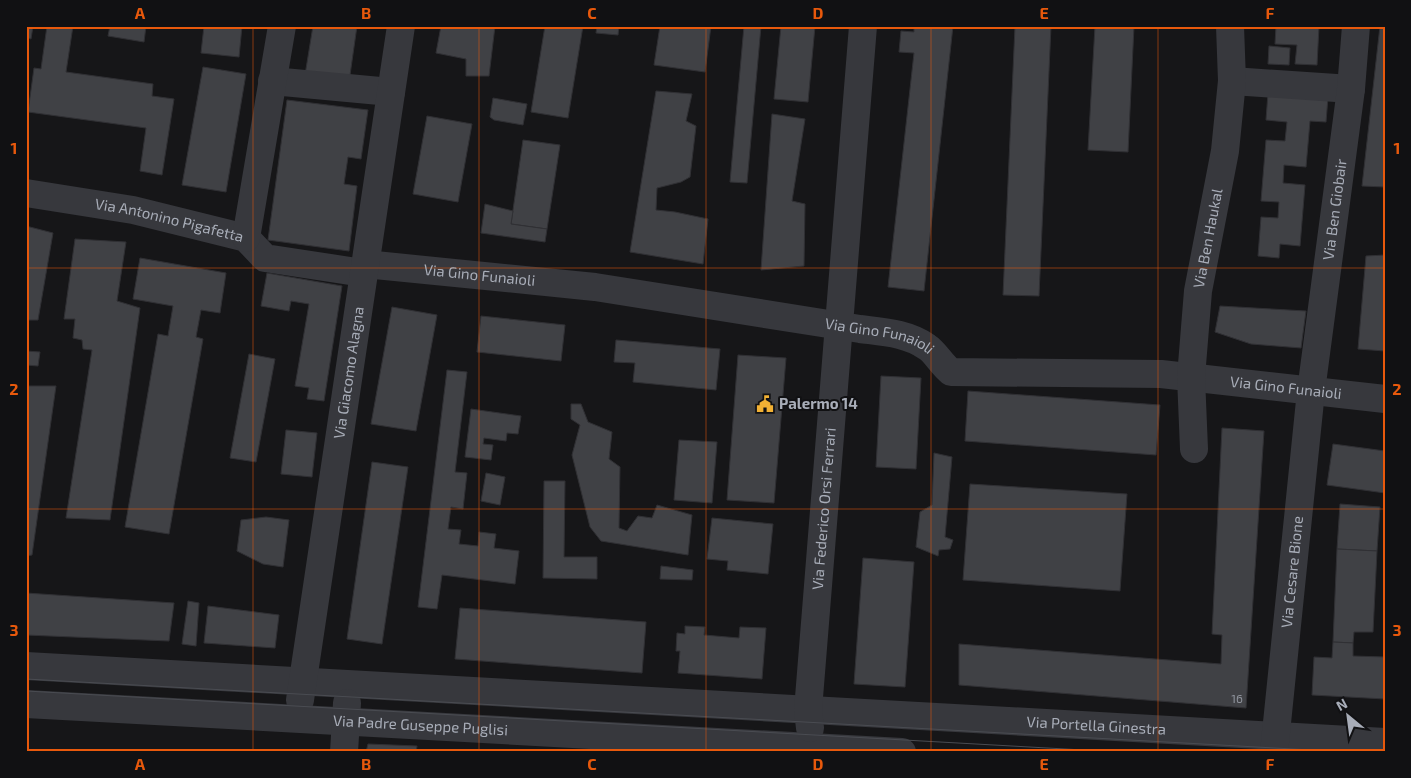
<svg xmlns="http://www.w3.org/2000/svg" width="1411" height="778" font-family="'Exo 2',sans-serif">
  <rect width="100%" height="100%" fill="#161618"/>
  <g fill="#404145" stroke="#303034">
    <path d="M26 26H33L31 39 26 37Z"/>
    <path d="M47 26H73L66 72 153 84 152 96 174 99 162 175 140 171 146 128 28 112 34 68 41 69Z"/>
    <path d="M110 26H146L144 42 108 36Z"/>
    <path d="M204 26H242L239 57 201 53Z"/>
    <path d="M313 26H357L349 82 305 75Z"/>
    <path d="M441 26H495L489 76H466V59L436 53Z"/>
    <path d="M545 26H583L568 118 531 112Z"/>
    <path d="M597 26H619L618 35 596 33Z"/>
    <path d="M660 26H711L705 72 654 65Z"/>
    <path d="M744 26H761L747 183 730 182Z"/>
    <path d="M781 26H815L808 102 774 99Z"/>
    <path d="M914 26H953L924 291 888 287 914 53 899 52 901 31 914 32Z"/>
    <path d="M1015 26H1051L1039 296 1003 295Z"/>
    <path d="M1095 26H1134L1128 152 1088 150Z"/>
    <path d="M1276 26H1319L1317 65 1295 64 1297 45 1275 44Z"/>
    <path d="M1380 26H1385V187L1362 186Z"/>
    <path d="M1269 46 1290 48 1289 65 1268 64Z"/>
    <path d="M203 67 246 74 226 192 182 185Z"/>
    <path d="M656 91 692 94 686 121 696 126 690 177 681 182 657 188 656 210 675 212 708 219 703 264 630 252Z"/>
    <path d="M1268 93 1328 97 1326 122 1310 121 1306 167 1284 165 1283 183 1305 185 1300 246 1280 244 1279 258 1258 256 1261 217 1278 218 1279 202 1261 201 1266 140 1285 141 1287 122 1266 120Z"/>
    <path d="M493 98 527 104 523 125 494 120 490 117Z"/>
    <path d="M287 100 368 110 361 159 348 157 344 184 357 186 349 251 268 240Z"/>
    <path d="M772 114 805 119 792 201 805 204 804 266 761 270Z"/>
    <path d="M427 116 472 124 458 202 413 194Z"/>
    <path d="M523 140 560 145 547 229 511 224Z"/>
    <path d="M485 204 513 211 511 224 547 229 545 242 481 233Z"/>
    <path d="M26 226 53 233 38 320H26Z"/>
    <path d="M75 239 126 242 117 301 140 308 110 520 66 518 92 350 83 349 82 340 73 338 75 319H64Z"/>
    <path d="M1385 255V351L1358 349 1366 256Z"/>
    <path d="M140 258 226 273 220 313 201 310 196 337 203 339 169 534 125 527 158 334 168 336 173 306 133 299Z"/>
    <path d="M267 273 342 286 324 401 307 399 309 388 295 386 309 304 291 301 289 311 261 306Z"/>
    <path d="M1220 306 1306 311 1301 348 1251 344 1215 332Z"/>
    <path d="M392 307 437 315 416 431 371 424Z"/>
    <path d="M481 316 565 325 561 361 477 352Z"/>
    <path d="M616 340 720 349 716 390 633 382 635 363 614 362Z"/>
    <path d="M26 351 40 352 38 366 26 365Z"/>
    <path d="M249 354 275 359 256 462 230 458Z"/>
    <path d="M738 355 786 358 774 503 727 500Z"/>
    <path d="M447 370 467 372 455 472 467 473 463 509 451 507 448 529 461 530 459 544 478 546 479 532 496 534 494 548 519 551 515 584 442 575 437 609 418 607Z"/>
    <path d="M881 376 921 378 916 469 876 467Z"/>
    <path d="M26 386H56L32 555 26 556Z"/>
    <path d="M968 391 1160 405 1156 455 965 441Z"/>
    <path d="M571 404H581L588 422 612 432 609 459 620 467 619 528 627 531 638 516 652 518 657 505 692 515 688 555 601 541 590 527 572 455 580 425 571 419Z"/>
    <path d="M471 409 521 416 518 434 507 433 506 441 484 438 483 444 493 445 491 460 465 457Z"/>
    <path d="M1222 428 1264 431 1246 708 959 685V644L1221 664 1222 635 1212 634Z"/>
    <path d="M286 430 317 433 312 477 281 474Z"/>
    <path d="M679 440 717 442 712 503 674 500Z"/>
    <path d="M1333 444 1385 451V493L1327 485Z"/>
    <path d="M934 453 952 457 945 537 953 540 950 549 939 550 938 556 916 547 920 512 932 505Z"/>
    <path d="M372 462 408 467 382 644 347 639Z"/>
    <path d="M486 473 505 477 500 505 481 501Z"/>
    <path d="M544 481H565L564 557H597V579L543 578Z"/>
    <path d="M970 484 1127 494 1120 591 963 580Z"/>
    <path d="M1340 504 1380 507 1377 551 1337 549Z"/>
    <path d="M266 517 289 520 283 567 263 564 237 551 241 520Z"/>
    <path d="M712 518 773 524 768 574 727 570 728 561 707 559Z"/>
    <path d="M1337 549 1377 551 1373 632H1354L1353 643 1333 642Z"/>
    <path d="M863 558 914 562 905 687 854 684Z"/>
    <path d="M661 566 693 570 692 580 660 579Z"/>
    <path d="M26 593 174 603 169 641 26 635Z"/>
    <path d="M188 601 199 603 196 646 182 644Z"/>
    <path d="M208 606 279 615 275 648 204 643Z"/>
    <path d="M460 608 646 622 642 673 455 659Z"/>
    <path d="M685 626 705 627 704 635 739 638 740 627 766 628 762 679 678 673 680 651H676L677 633 685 634Z"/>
    <path d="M1333 642 1353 643V656L1385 657V699L1312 695 1314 657 1332 658Z"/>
    <path d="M368 744 417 746 416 752H366Z"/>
  </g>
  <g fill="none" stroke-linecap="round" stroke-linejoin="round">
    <g stroke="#37383d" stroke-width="28">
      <path d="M272 81 391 92"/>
      <path d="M1232 81 1351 89"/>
      <path id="s1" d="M26 193 133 210 246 238 265 258 363 273"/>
      <path d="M246 238 282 26"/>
      <path id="s2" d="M365 264 595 287 860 329C883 332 907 333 927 347 935 352 941 364 951 372L1161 374 1385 399"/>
      <path id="s3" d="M1194 449 1191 377 1198 291 1225 151 1232 81 1230 26"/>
      <path id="s4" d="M26 666 1385 742"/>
      <path id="s5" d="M300 700 401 26"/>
      <path id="s6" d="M26 704 902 752"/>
      <path id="s7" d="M810 728 808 710 863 26"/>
      <path d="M344 752 347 703"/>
      <path id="s8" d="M1274 752 1311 391 1351 89 1356 26"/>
    </g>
    <g stroke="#4a4c52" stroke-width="1">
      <path d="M26 679 1347 752"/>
      <path d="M26 691 1119 752"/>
    </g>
  </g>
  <path fill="none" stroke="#e8590c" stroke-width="1" stroke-opacity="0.55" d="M253 26V752M479 26V752M706 26V752M931 26V752M1158 26V752M26 268H1385M26 509H1385"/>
  <defs>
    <g id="civic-bare" transform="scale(1.35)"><path d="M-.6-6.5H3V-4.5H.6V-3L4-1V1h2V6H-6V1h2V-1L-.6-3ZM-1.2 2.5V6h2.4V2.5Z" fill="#f2b134" stroke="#111113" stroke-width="2.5" paint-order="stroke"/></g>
  </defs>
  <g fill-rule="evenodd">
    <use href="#civic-bare" x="765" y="404"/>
  </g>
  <g text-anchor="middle" stroke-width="4" stroke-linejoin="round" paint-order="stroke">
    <g font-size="12" fill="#8e929b">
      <text x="1237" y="703">16</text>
    </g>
    <g font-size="15" fill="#a8adb8" stroke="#111113">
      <text dy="5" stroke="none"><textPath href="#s8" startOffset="546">Via Ben Giobair</textPath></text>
      <text dy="5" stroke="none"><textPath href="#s1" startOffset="146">Via Antonino Pigafetta</textPath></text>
      <text dy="5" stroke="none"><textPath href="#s3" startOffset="212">Via Ben Haukal</textPath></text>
      <text dy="5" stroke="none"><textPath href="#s2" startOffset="115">Via Gino Funaioli</textPath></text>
      <text dy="5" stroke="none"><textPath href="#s2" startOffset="520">Via Gino Funaioli</textPath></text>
      <text dy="5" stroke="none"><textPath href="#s5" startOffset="331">Via Giacomo Alagna</textPath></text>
      <text dy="5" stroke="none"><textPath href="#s2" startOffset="940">Via Gino Funaioli</textPath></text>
      <text dy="5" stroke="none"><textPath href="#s7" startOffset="220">Via Federico Orsi Ferrari</textPath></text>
      <text dy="5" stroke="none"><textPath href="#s8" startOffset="181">Via Cesare Bione</textPath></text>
      <text dy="5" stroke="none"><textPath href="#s6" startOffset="395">Via Padre Guseppe Puglisi</textPath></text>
      <text dy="5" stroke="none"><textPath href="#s4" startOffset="1072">Via Portella Ginestra</textPath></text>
    </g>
    <g font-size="15" font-weight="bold" fill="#a8adb8" stroke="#111113" text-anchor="start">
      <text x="779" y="409">Palermo 14</text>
    </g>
  </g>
  <rect width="1411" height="778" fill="none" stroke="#111113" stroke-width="55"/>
  <g transform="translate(1348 716) rotate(331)" stroke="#111113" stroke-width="4" paint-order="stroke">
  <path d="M0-4L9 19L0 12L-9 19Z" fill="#a8adb8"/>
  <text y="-8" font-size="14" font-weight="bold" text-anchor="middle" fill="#a8adb8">N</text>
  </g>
  <rect x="28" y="28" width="1356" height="722" fill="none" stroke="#e8590c" stroke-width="2"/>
  <g font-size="16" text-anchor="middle" font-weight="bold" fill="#e8590c">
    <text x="140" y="19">A</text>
    <text x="366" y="19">B</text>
    <text x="592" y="19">C</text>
    <text x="818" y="19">D</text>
    <text x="1044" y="19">E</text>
    <text x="1270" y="19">F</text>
    <text x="14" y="154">1</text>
    <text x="1397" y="154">1</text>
    <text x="14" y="395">2</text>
    <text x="1397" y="395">2</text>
    <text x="14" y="636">3</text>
    <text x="1397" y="636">3</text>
    <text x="140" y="770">A</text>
    <text x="366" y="770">B</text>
    <text x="592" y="770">C</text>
    <text x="818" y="770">D</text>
    <text x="1044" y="770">E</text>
    <text x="1270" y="770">F</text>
  </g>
</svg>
